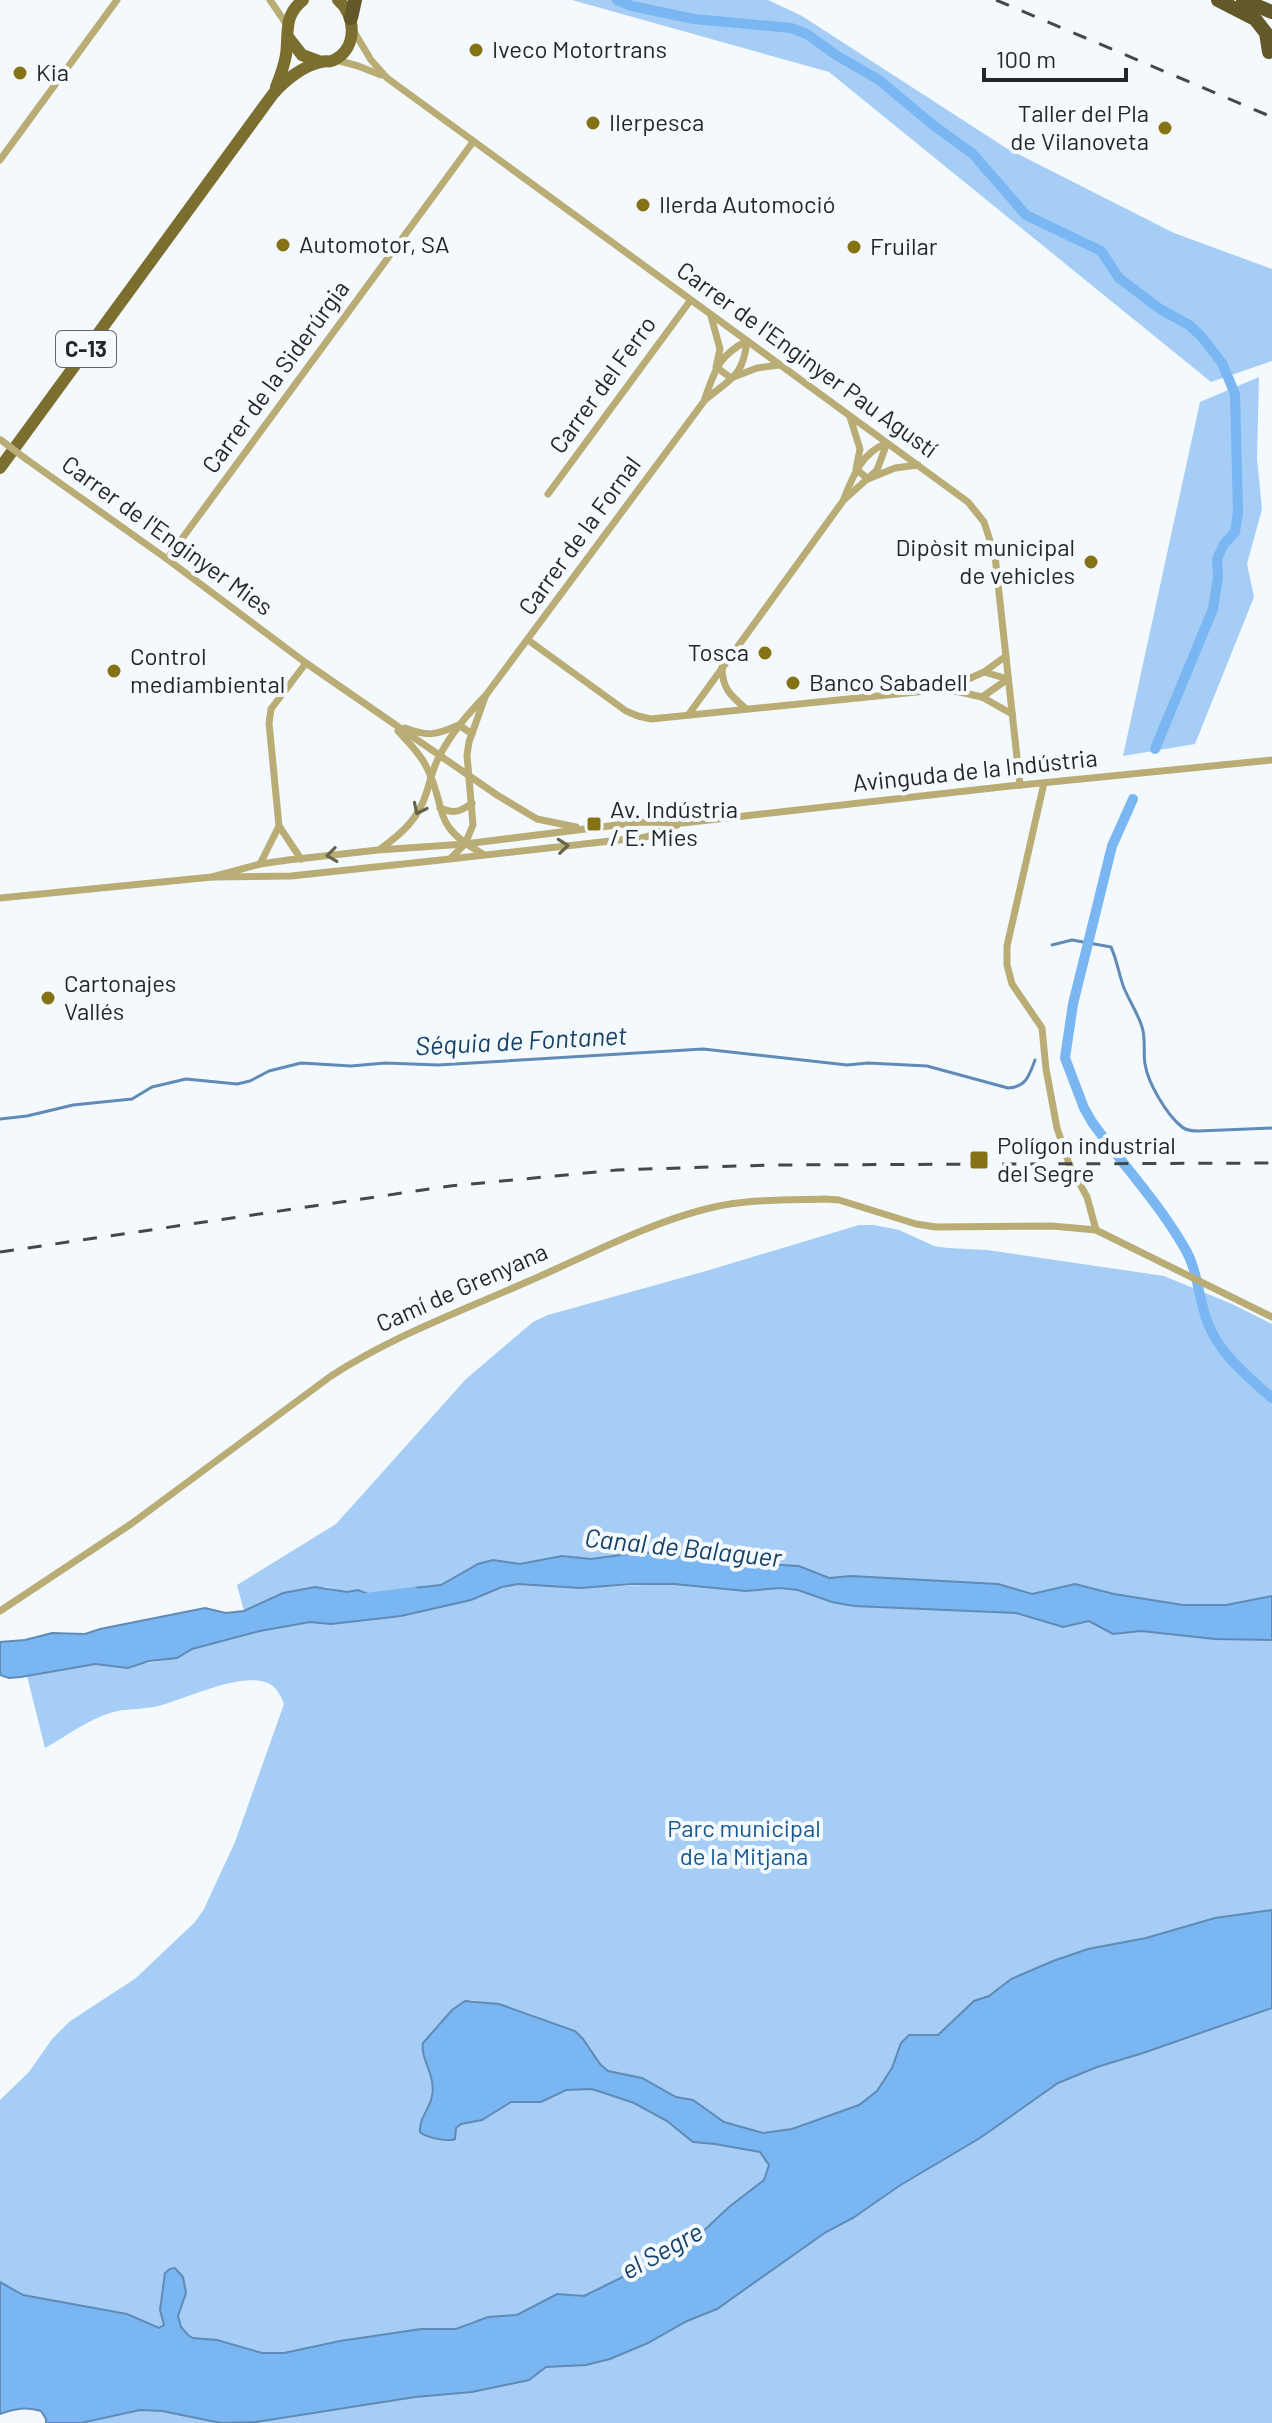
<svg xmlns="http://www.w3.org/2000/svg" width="1272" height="2423" font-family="Barlow,sans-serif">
  <rect width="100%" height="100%" fill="#f4f9fe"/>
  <g fill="#a5cdf5">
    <path d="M572 0H768L802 16 1006 148 1174 233 1272 269V361L1211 382 829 72Z"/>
    <path d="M1259 377 1257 458 1262 509 1247 564 1254 597 1195 744 1123 756 1200 402Z"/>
    <path d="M859 1225H874L899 1230 934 1246 948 1248 987 1250 1164 1276 1232 1304 1272 1324V1596L1226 1605H1177L1114 1594 1075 1584 1032 1594 998 1584 852 1576 829 1578 799 1566 726 1562 643 1552 591 1559 562 1556 520 1564 499 1561 441 1585 413 1588 399 1595 373 1596 364 1592 342 1591 326 1587 293 1590 244 1611 237 1585 336 1524 466 1379 533 1322 548 1315 706 1271Z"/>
    <path d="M523 1584 569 1588 673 1584 746 1591 780 1588 798 1590 832 1602 853 1606 1016 1613 1031 1616 1058 1626 1089 1621 1108 1632 1119 1633 1141 1631 1215 1639 1272 1640V1910L1215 1918 1146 1938 1088 1949 1053 1961 1011 1979 989 1996 978 1999 938 2035H909L901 2043 892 2068 877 2091 859 2105 792 2129 763 2133 724 2122 688 2098 676 2097 642 2078 608 2071 600 2064 580 2035 530 2014 499 2004 471 2000 445 2019 423 2043C422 2051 425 2054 428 2062 435 2082 433 2098 422 2116L429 2138 451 2141 455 2139 456 2128 461 2124 482 2120 511 2102H541L566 2090 592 2089 634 2103 667 2121 693 2142 715 2144 760 2152 768 2160 769 2170 764 2180 729 2207 695 2239 643 2267 584 2296 557 2294 517 2315 471 2322 456 2329 432 2328 324 2344 290 2352 262 2353 217 2340 193 2338 188 2335 181 2327 178 2316 183 2298V2277L175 2268 165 2273 160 2310 164 2325 159 2328 127 2314 23 2295 0 2282V2100L29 2072 52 2039 69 2022 136 1978 195 1922 204 1909 235 1842 284 1704C281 1696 277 1688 270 1684 242 1670 187 1699 158 1706 142 1710 125 1708 110 1713 87 1720 65 1737 45 1748L27 1676 94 1664 123 1667 177 1658 192 1649 260 1631 310 1622 331 1624 401 1616 471 1600 507 1586Z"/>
    <path d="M1272 2008V2423H249L415 2397 472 2392 529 2380 546 2367 586 2365 615 2357 648 2343 687 2321 717 2309 826 2232 853 2218 899 2186 980 2138 1053 2085 1097 2067 1143 2053Z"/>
    <path d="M141 2410 162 2411 221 2423H81Z"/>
  </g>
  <g fill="#79b6f2" stroke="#608bb6" stroke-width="2">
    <path d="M643 1552 726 1562 799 1566 829 1578 851 1576 998 1584 1032 1594 1075 1584 1114 1594 1183 1605H1226L1272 1596V1640L1215 1639 1141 1631 1113 1634 1089 1621 1063 1627 1016 1613 854 1606 832 1602 798 1590 780 1588 746 1591 674 1584H632L580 1588 518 1584 502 1587 471 1600 401 1616 331 1624 310 1622 260 1631 192 1649 177 1658 149 1661 128 1668 95 1664 21 1677 9 1678 0 1675V1642L25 1640 52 1633 85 1634 100 1629 205 1608 226 1613 244 1611 283 1593 315 1587 347 1592 358 1590 373 1596 399 1595 413 1588 441 1585 478 1564 493 1560 520 1564 562 1556 591 1559Z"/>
    <path d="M1272 1910V2008L1143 2053 1097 2067 1058 2083 980 2138 899 2186 853 2218 826 2232 717 2309 687 2321 648 2343 610 2359 586 2365 546 2367 529 2380 472 2392 415 2397 256 2422 221 2423 162 2411 140 2410 81 2423H46V2419L41 2411C26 2406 14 2409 0 2414V2282L23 2295 127 2314 159 2328 164 2325 160 2310 165 2273 170 2269 175 2268 183 2277 186 2293 178 2316 181 2327 188 2335 193 2338 217 2340 262 2353H284L340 2341 421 2329H456L488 2317 517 2315 557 2294 584 2296 643 2267 695 2239 729 2207 764 2180 769 2165 760 2152 715 2144 693 2142 667 2121 634 2103 592 2089 566 2090 541 2102H511L482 2120 461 2124 456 2128 455 2139C449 2142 426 2138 420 2132 419 2117 430 2109 432 2095 436 2075 420 2059 423 2043L452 2010 465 2001 499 2004 575 2031 583 2039 600 2064 608 2071 642 2078 676 2097 693 2100 724 2122 763 2133 792 2129 859 2105 877 2091 892 2068 901 2043 909 2035H938L974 2001 989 1996 1011 1979 1053 1961 1088 1949 1146 1938 1215 1918Z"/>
  </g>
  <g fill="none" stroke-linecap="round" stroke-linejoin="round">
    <g stroke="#608bb6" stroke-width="3">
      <path d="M1052 945 1072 940 1111 947C1117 960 1119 975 1124 988 1129 1000 1139 1016 1142 1027 1146 1038 1143 1052 1145 1064 1148 1083 1166 1114 1182 1127 1187 1131 1193 1131 1199 1131L1272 1128"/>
      <path d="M0 1119 27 1116 73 1105 132 1099 152 1087 186 1079 237 1084 250 1081 269 1071 301 1063 351 1066 385 1063 438 1065 703 1049 847 1065 868 1063 927 1066 1008 1088C1026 1087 1029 1076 1035 1060"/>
    </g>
    <g stroke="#79b6f2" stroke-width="10">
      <path d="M617 0 632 6 694 19 791 28 807 34 836 55 879 80 933 125 973 154 1026 215 1101 251 1119 278 1160 309 1189 325 1201 336 1222 363 1235 394 1238 512 1235 532 1224 544 1217 559 1218 577 1213 609 1155 749"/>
      <path d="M1133 799 1112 846 1073 1004 1065 1058 1084 1108 1092 1122C1122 1164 1158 1202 1184 1247 1197 1268 1198 1294 1206 1318 1217 1352 1246 1375 1272 1398"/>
      <path d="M366 1598 414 1592"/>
    </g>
    <g stroke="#b9ad75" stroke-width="7">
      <path d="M270 0 287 25"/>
      <path d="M353 30 371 60 387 78 968 502 984 522 995 556 1020 785"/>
      <path d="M336 60 358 66 381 75"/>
      <path d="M0 160 117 0"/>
      <path d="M711 316 720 349 716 367 731 378 757 368 779 365"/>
      <path d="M705 398C715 370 719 355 747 341"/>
      <path d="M850 417 860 449 856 469 868 479 895 468 918 465"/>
      <path d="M26 459 167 559 306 663 497 795 537 819 576 827"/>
      <path d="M548 494 690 301"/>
      <path d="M845 499 877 470 887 443"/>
      <path d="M167 559 473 142"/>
      <path d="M528 640 626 711 638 716 651 719 946 689 982 697 1012 714"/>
      <path d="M722 667C722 688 730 695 745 708"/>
      <path d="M984 672 1008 679"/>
      <path d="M948 688 984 672 1006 656"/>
      <path d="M982 697 1008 679"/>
      <path d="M689 714 843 501C853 476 861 453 887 443"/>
      <path d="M405 728C428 737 436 735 459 725L472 734"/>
      <path d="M398 731C408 742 419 752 426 766 449 811 429 824 483 854"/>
      <path d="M1044 783 1007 946V965L1012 984 1042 1028 1046 1069 1057 1128 1069 1164 1087 1197 1096 1230"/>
      <path d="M440 808C454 814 460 812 472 803"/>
      <path d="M380 849C403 833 419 818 427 791 431 778 433 767 440 755 452 732 468 714 486 695L705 400C731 378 743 377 747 341"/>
      <path d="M451 858 465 844 473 825 467 755 469 742 485 697"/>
      <path d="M301 859 279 826 269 723 271 709 306 663"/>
      <path d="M260 864 279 826"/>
      <path d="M212 877 260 864 288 860 378 850 465 844 641 822 683 823 1010 786 1272 760"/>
      <path d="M0 898 212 877 291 876 450 859 646 837 677 825"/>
      <path d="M0 1611 131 1524 331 1376C393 1336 461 1311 529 1281 585 1257 650 1222 710 1208 746 1199 788 1200 825 1199L839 1200 916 1224 936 1227 1052 1226 1096 1230 1272 1317"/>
    </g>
    <g stroke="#7b6e2e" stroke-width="12">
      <path d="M288 37 302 55 321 62"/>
      <path d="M276 87C280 77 284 66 286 55 289 33 283 16 303 0"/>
      <path d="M0 468 273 94C285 80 303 66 321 62 328 60 327 63 334 60 358 48 356 15 338 0"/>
    </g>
    <g stroke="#625829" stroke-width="14">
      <path d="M1218 0 1255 19 1266 33 1269 52"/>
      <path d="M1243 0 1272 12"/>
      <path d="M351 18 355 0"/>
    </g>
    <g stroke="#44484b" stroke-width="3" stroke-dasharray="14 14" stroke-linecap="butt">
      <path d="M996 0 1272 117"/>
      <path d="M0 1252 450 1186 617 1170 770 1165 1272 1163"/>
    </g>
    <path stroke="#b9ad75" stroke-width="7" d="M1 440 26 459"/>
  </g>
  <defs><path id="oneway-chevron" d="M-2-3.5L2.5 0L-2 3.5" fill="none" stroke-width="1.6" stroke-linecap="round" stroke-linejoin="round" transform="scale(2)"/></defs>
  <g stroke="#67634c">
    <use href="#oneway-chevron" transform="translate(419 809) rotate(116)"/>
    <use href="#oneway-chevron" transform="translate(563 846) rotate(-6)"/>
    <use href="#oneway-chevron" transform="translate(332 855) rotate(173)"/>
  </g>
  <g fill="#847214" stroke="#f4f9fe" stroke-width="3">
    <circle cx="476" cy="50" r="8"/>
    <circle cx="20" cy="73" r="8"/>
    <circle cx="593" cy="123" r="8"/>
    <circle cx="1165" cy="128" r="8"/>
    <circle cx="643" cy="205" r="8"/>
    <circle cx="283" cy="245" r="8"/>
    <circle cx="854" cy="247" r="8"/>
    <circle cx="1091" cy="562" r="8"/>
    <circle cx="765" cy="653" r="8"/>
    <circle cx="114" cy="671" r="8"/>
    <circle cx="793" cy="683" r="8"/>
    <rect x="586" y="816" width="16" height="16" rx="4"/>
    <circle cx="48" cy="998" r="8"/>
    <rect x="969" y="1150" width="20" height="20" rx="4"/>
  </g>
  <g text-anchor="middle" stroke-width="8" stroke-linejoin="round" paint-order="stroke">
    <rect fill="#f4f9fe" stroke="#62666a" stroke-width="2" x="56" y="331" width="60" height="36" rx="6"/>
    <g font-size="22" font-weight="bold" fill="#24272a">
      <text x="86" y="357">C-13</text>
    </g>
    <g font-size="24" fill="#24272a" stroke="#f4f9fe" text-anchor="start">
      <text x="492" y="58">Iveco Motortrans</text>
      <text x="36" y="81">Kia</text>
      <text x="1149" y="122" text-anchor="end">Taller del Pla<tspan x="1149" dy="28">de Vilanoveta</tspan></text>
      <text x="609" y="131">Ilerpesca</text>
      <text x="659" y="213">Ilerda Automoció</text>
      <text x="299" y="253">Automotor, SA</text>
      <text x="870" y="255">Fruilar</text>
      <text x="1075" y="556" text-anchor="end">Dipòsit municipal<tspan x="1075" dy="28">de vehicles</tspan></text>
      <text x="749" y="661" text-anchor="end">Tosca</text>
      <text x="130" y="665">Control<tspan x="130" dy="28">mediambiental</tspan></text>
      <text x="809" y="691">Banco Sabadell</text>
      <text x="610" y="818">Av. Indústria<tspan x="610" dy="28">/ E. Mies</tspan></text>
      <text x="64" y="992">Cartonajes<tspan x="64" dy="28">Vallés</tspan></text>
      <text x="997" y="1154">Polígon industrial<tspan x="997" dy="28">del Segre</tspan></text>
    </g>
    <g font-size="24" fill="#24272a" stroke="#f4f9fe">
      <text transform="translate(807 360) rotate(36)" y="8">Carrer de l'Enginyer Pau Agustí</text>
      <text transform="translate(276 377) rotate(-54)" y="8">Carrer de la Siderúrgia</text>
      <text transform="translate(603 385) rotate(-54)" y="8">Carrer del Ferro</text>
      <text transform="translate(167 536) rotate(36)" y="8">Carrer de l'Enginyer Mies</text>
      <text transform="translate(580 536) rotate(-54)" y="8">Carrer de la Fornal</text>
      <text transform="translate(975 771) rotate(-6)" y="8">Avinguda de la Indústria</text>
      <text transform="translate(462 1288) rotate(-24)" y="8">Camí de Grenyana</text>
    </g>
    <g font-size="24" fill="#17588f" stroke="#f4f9fe">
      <text x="744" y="1837">Parc municipal<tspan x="744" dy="28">de la Mitjana</tspan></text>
    </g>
    <g font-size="26" font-style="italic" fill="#154168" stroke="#f4f9fe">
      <text transform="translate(521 1041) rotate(-3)" y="9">Séquia de Fontanet</text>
      <text transform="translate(683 1548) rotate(6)" y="9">Canal de Balaguer</text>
      <text transform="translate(662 2251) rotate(-29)" y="9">el Segre</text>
    </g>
  </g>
  <path d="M984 68v12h142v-12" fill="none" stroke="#24272a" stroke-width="4"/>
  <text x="996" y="68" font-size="24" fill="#24272a" stroke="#f4f9fe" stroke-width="6" paint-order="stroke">100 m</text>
</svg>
